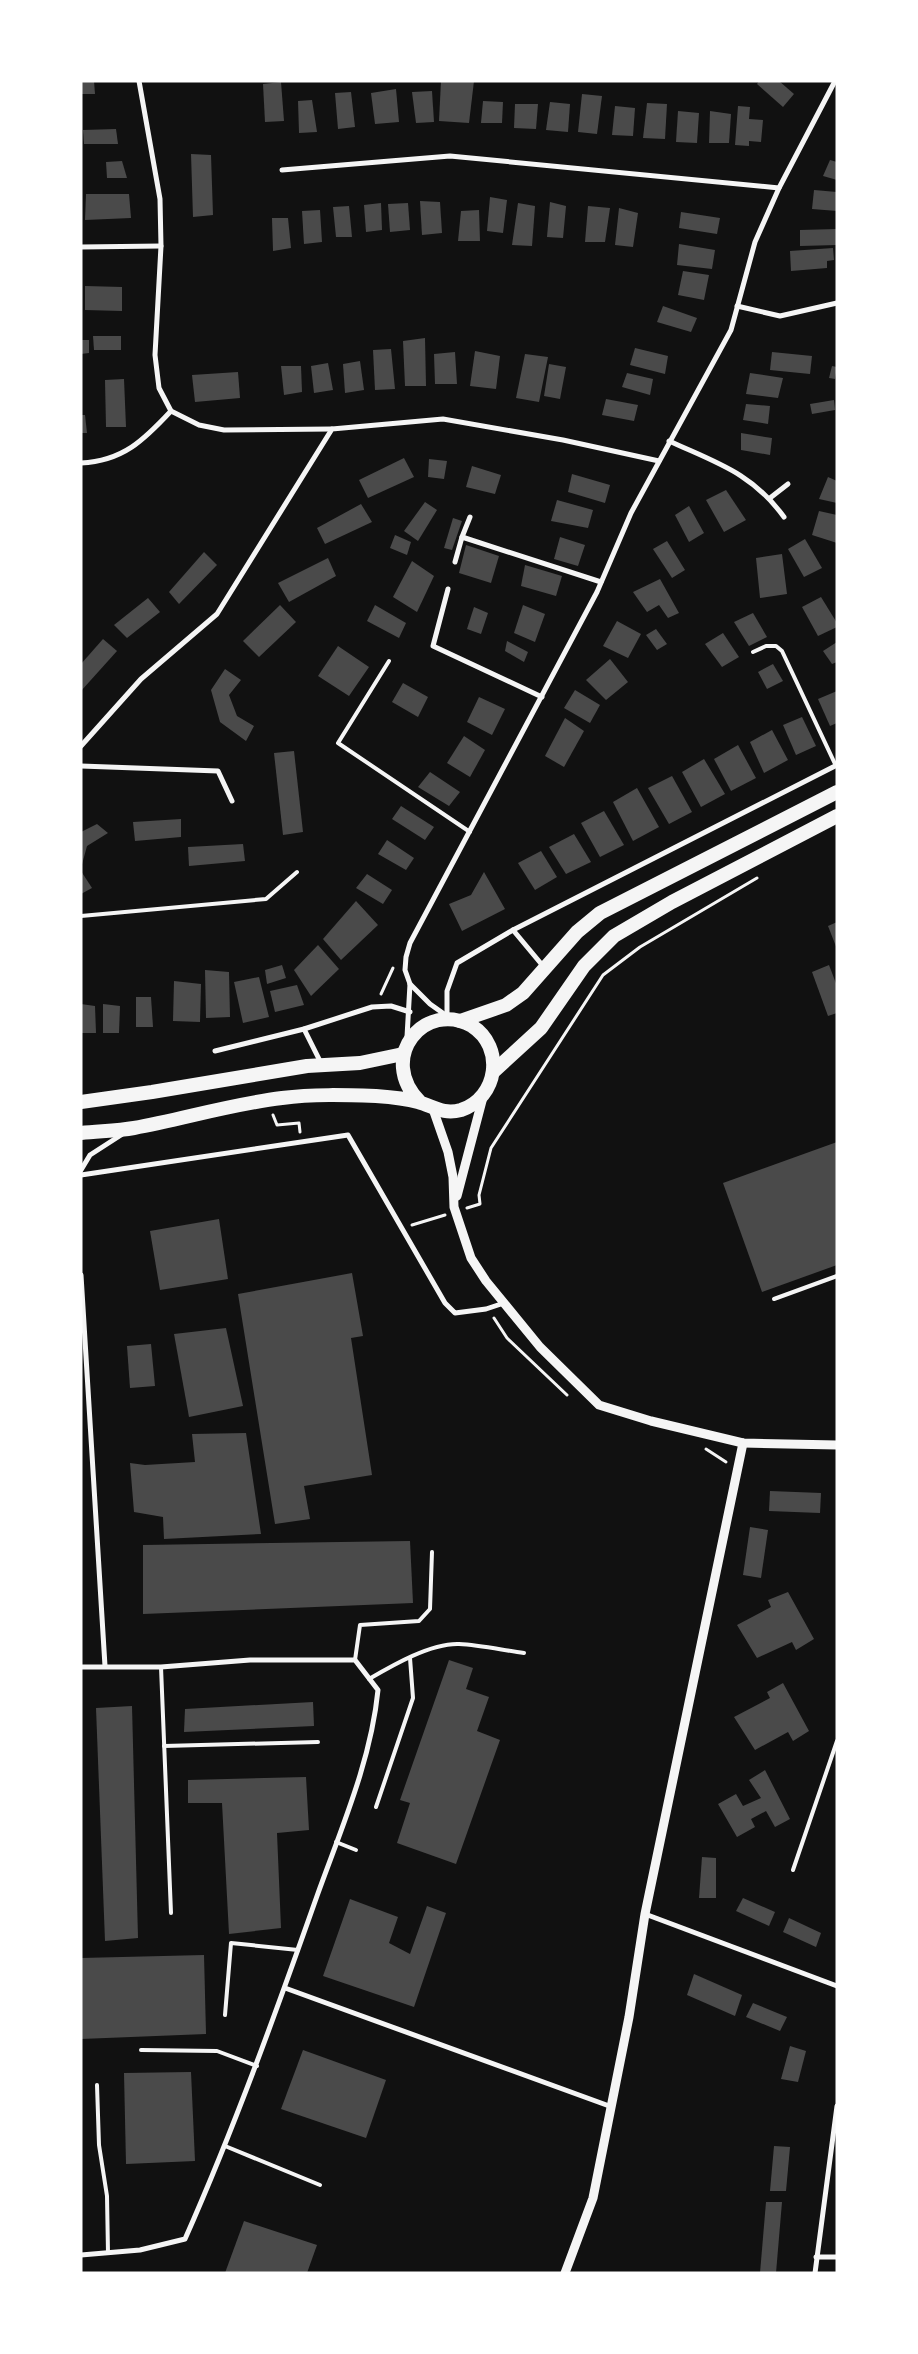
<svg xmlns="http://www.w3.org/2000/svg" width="918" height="2354" font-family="'Work Sans',sans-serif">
  <rect width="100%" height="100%" fill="#111"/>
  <g fill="#4a4a4a">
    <path d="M81 81H94L95 94H81Z"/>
    <path d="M441 81H474L469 123 439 121Z"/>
    <path d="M759 81H779L794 94 783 107 757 84Z"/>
    <path d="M281 82 284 121 265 122 263 84Z"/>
    <path d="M396 89 399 122 375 124 371 93Z"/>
    <path d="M432 91 434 122 416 123 412 92Z"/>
    <path d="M351 92 355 127 338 129 335 93Z"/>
    <path d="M582 94 602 96 597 134 578 132Z"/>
    <path d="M312 100 317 132 299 133 298 101Z"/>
    <path d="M483 101 503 102 502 123H481Z"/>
    <path d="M550 102 570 104 568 132 546 130Z"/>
    <path d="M647 103 667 104 665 139 643 138Z"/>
    <path d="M515 104H538L536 129 514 128Z"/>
    <path d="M615 106 635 108 633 136 612 135Z"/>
    <path d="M738 106 750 107 749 119 763 120 761 142 749 141V146L735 145Z"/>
    <path d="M678 111 699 113 697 143 676 142Z"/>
    <path d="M710 111 731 114 729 143H709Z"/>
    <path d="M116 129 118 144H84L83 130Z"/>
    <path d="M191 154 211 155 213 215 193 217Z"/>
    <path d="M830 160 837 162V180L823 176Z"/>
    <path d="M122 161 127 178H107L106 162Z"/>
    <path d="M814 190 837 192V211L812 209Z"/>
    <path d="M86 194H129L131 218 85 220Z"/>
    <path d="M490 197 507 200 503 233 487 231Z"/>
    <path d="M420 201 440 202 442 233 422 235Z"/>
    <path d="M550 202 566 206 563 238 547 237Z"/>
    <path d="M381 203 382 230 366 232 364 205Z"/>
    <path d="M408 203 410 230 390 232 388 204Z"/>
    <path d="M518 203 535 206 532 246 512 245Z"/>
    <path d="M349 206 352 237H336L333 207Z"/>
    <path d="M588 206 610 208 605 242H585Z"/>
    <path d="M619 208 638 213 633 247 615 245Z"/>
    <path d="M320 210 322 242 304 244 302 211Z"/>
    <path d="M479 210 480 241H458L461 211Z"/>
    <path d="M681 212 720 218 717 234 679 228Z"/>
    <path d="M272 218H288L291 248 273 251Z"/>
    <path d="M837 229V245L800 246V230Z"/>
    <path d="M679 244 715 250 712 269 677 265Z"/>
    <path d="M833 248 834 260 827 261V268L791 271 790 251Z"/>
    <path d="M683 271 709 275 704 300 678 295Z"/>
    <path d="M85 286 122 287V311L85 310Z"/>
    <path d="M663 306 697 318 691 332 657 322Z"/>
    <path d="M93 336H121V350H94Z"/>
    <path d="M425 338 426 386H405L403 341Z"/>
    <path d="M81 340H89V353L81 354Z"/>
    <path d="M635 348 668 356 665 374 630 365Z"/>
    <path d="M391 349 395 389 375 390 373 350Z"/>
    <path d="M475 351 500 356 496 389 470 386Z"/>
    <path d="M455 352 457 384H435L434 354Z"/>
    <path d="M772 352 812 356 810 374 770 370Z"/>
    <path d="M525 354 548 357 539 402 516 398Z"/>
    <path d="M360 361 364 390 345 393 343 364Z"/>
    <path d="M328 363 333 390 314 393 311 366Z"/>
    <path d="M549 364 566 367 560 399 544 396Z"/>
    <path d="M281 366H301L302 392 284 395Z"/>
    <path d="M832 366 837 367 835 379 829 378Z"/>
    <path d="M238 372 240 398 195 402 192 375Z"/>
    <path d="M627 373 653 379 650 395 622 387Z"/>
    <path d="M750 373 783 378 778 398 746 394Z"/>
    <path d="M124 379 126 427H106L105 380Z"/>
    <path d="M606 399 638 405 634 421 602 415Z"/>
    <path d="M834 400 835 410 812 414 810 404Z"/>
    <path d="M746 404 770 406 768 424 743 420Z"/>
    <path d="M81 415H85L87 433H81Z"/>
    <path d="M741 433 772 438 770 455 741 450Z"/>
    <path d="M404 458 414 477 368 498 359 480Z"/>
    <path d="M429 459 447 461 444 479 428 477Z"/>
    <path d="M472 466 501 475 495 494 466 487Z"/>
    <path d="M572 474 610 485 605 503 568 492Z"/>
    <path d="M828 477 837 481V503L819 499Z"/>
    <path d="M726 490 746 520 724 532 706 500Z"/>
    <path d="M557 500 593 510 588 528 551 521Z"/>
    <path d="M425 502 437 510 418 541 404 531Z"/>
    <path d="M361 504 372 522 325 544 317 528Z"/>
    <path d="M689 506 704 533 689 542 675 515Z"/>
    <path d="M819 511 837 515V543L812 535Z"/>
    <path d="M453 518 462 521 452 550 444 548Z"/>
    <path d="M395 535 411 542 407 555 390 548Z"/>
    <path d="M560 537 585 545 578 566 554 559Z"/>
    <path d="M805 539 822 568 804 577 788 549Z"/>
    <path d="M667 541 685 570 672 578 653 549Z"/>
    <path d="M466 545 499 556 491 583 459 573Z"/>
    <path d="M204 552 217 565 179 604 169 592Z"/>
    <path d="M782 554 787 594 760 598 756 558Z"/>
    <path d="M328 558 336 576 289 602 278 583Z"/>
    <path d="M412 561 434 576 417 612 393 597Z"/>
    <path d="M525 565 562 576 556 596 521 586Z"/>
    <path d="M660 579 679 613 668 618 659 605 647 612 633 592Z"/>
    <path d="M821 597 837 623V627L818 636 802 607Z"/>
    <path d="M148 598 160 612 127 638 114 625Z"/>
    <path d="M280 605 296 622 259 657 243 641Z"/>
    <path d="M375 605 406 623 399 638 367 621Z"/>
    <path d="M523 605 545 614 535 642 514 633Z"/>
    <path d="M474 607 488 613 481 634 467 629Z"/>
    <path d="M753 613 767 637 749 646 734 622Z"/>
    <path d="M617 621 641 634 628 658 603 646Z"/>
    <path d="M656 629 667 644 657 650 646 635Z"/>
    <path d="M723 633 739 657 722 667 705 644Z"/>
    <path d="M103 639 117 651 81 691V664Z"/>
    <path d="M507 641 528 652 524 662 505 651Z"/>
    <path d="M837 642V662L832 664 823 651Z"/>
    <path d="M338 646 369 667 349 696 318 676Z"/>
    <path d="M610 659 628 682 606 700 586 680Z"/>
    <path d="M773 664 783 681 767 689 758 672Z"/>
    <path d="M225 669 241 680 229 695 237 716 254 726 246 741 220 722 211 690Z"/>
    <path d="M403 683 428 697 418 717 392 702Z"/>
    <path d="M575 690 600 705 590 723 564 708Z"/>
    <path d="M837 691V723L830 726 818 699Z"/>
    <path d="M479 697 505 709 492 735 467 722Z"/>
    <path d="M802 717 816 746 796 755 783 725Z"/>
    <path d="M565 718 584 731 564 767 545 756Z"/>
    <path d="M772 730 788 760 764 773 750 742Z"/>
    <path d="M464 736 485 750 470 777 447 763Z"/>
    <path d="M738 745 756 778 731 791 714 759Z"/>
    <path d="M294 751 303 832 283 835 274 753Z"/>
    <path d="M704 759 725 794 701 807 682 772Z"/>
    <path d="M430 772 460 792 449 806 418 787Z"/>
    <path d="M672 776 692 812 669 824 648 788Z"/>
    <path d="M637 788 659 827 633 841 613 802Z"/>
    <path d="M401 806 434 827 425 840 392 819Z"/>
    <path d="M604 811 624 845 600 857 581 823Z"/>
    <path d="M181 819V837L135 841 133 822Z"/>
    <path d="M97 824 108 833 87 846 81 868V832Z"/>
    <path d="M574 834 591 862 566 874 549 847Z"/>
    <path d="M387 840 414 858 406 870 378 854Z"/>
    <path d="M243 844 245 861 189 866 188 847Z"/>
    <path d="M541 851 557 877 535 890 518 863Z"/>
    <path d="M81 871 92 888 81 894Z"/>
    <path d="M484 872 505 909 462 931 449 904 471 895Z"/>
    <path d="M367 874 392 890 383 904 356 888Z"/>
    <path d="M356 901 378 925 341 960 323 939Z"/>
    <path d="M837 922V949L828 926Z"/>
    <path d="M318 945 339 969 311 996 294 970Z"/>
    <path d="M282 965 286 978 267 984 265 970Z"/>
    <path d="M829 965 837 986V1013L828 1016 812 972Z"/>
    <path d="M205 970 229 972 230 1017 206 1018Z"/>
    <path d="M259 977 269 1017 243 1023 234 982Z"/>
    <path d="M174 981 201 984 200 1022 173 1021Z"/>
    <path d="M297 985 304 1005 275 1012 270 991Z"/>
    <path d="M136 997H151L153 1027H136Z"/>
    <path d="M81 1004 95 1006 96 1033H81Z"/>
    <path d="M103 1004 120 1006 119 1033H103Z"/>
    <path d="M837 1142V1265L762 1292 723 1183Z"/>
    <path d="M219 1219 228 1279 160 1290 150 1231Z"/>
    <path d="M352 1273 363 1336 351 1338 372 1475 304 1486 310 1519 275 1524 238 1294Z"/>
    <path d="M226 1328 243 1406 189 1417 174 1334Z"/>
    <path d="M151 1344 155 1386 130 1388 127 1346Z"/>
    <path d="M246 1433 261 1534 164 1539 163 1517 134 1512 130 1463 145 1465 195 1462 192 1434Z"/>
    <path d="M770 1491 821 1493 820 1513 769 1511Z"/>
    <path d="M750 1527 768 1530 761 1578 743 1575Z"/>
    <path d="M410 1541 413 1603 143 1614V1545Z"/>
    <path d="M788 1592 814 1639 796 1650 792 1642 757 1658 737 1625 771 1607 768 1600Z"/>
    <path d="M449 1660 473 1668 466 1689 489 1697 477 1731 500 1740 456 1864 397 1843 410 1803 400 1800Z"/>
    <path d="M783 1683 809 1731 793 1741 788 1732 755 1750 734 1717 770 1698 767 1692Z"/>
    <path d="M313 1702 314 1726 184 1732 185 1709Z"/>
    <path d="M132 1706 138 1938 105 1941 96 1708Z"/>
    <path d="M765 1770 790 1819 775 1827 766 1811 751 1819 755 1827 737 1837 718 1804 736 1794 743 1806 761 1798 749 1780Z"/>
    <path d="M306 1777 309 1830 277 1833 281 1928 229 1934 222 1803H188V1780Z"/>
    <path d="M702 1857 716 1858V1898H699Z"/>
    <path d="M743 1898 775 1912 769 1926 736 1911Z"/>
    <path d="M350 1899 398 1917 389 1943 410 1954 427 1906 446 1913 414 2007 323 1976Z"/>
    <path d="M789 1918 821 1933 816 1947 783 1932Z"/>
    <path d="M204 1955 206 2034 81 2039V1958Z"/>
    <path d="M694 1974 742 1995 735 2016 687 1995Z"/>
    <path d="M753 2003 787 2017 780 2031 746 2017Z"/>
    <path d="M790 2046 806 2051 798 2082 781 2079Z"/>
    <path d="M303 2050 386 2080 366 2138 281 2109Z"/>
    <path d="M191 2072 195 2161 126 2164 124 2073Z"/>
    <path d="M774 2146 790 2147 786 2191H770Z"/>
    <path d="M766 2202H782L776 2273H760Z"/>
    <path d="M244 2221 317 2245 307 2273H225Z"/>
  </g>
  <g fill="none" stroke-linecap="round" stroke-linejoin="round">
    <g stroke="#f5f5f5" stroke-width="3">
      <path d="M381 994 393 968"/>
      <path d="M273 1115 277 1125 299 1123 300 1132"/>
      <path d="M467 1208 480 1204 479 1195 491 1148 603 975 640 947 757 878"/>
      <path d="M412 1225 445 1215"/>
      <path d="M494 1318 507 1338 567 1395"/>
      <path d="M706 1449 726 1462"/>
    </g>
    <g stroke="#f5f5f5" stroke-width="4">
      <path d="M753 652 766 646H776L782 651 836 766"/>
      <path d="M389 661 338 743 470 832"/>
      <path d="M81 916 266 899 297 872"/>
      <path d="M774 1299 837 1276"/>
      <path d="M355 1660 360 1625 419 1621 430 1609 432 1552"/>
      <path d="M161 1667 171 1913"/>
      <path d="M369 1679C393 1665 431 1643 459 1644 480 1645 502 1650 524 1653"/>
      <path d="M164 1746 318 1742"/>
      <path d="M376 1807 413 1698 410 1658"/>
      <path d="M336 1842 356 1850"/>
      <path d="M793 1870 837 1741"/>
      <path d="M225 2015 231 1943 298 1950"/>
      <path d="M141 2050 217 2051 257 2066"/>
      <path d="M97 2085 99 2145 107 2196 108 2253"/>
      <path d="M225 2146 320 2185"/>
    </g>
    <g stroke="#f5f5f5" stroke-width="5">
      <path d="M139 81 160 199 161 246 155 355 159 388 171 411 199 425 224 430 332 429"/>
      <path d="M282 170 450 156 779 188"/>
      <path d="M81 247 161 246"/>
      <path d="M737 306 780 316 837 303"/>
      <path d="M669 441C717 463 752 473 784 517"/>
      <path d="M81 463C123 461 144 440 171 411"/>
      <path d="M770 498 788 484"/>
      <path d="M462 537 470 517"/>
      <path d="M455 562 462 537 601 582"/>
      <path d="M448 589 433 646 542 697"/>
      <path d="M81 746 141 679 217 614 332 429 443 419 563 440 659 461"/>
      <path d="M81 766 218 771 232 801"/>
      <path d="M513 930 543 966"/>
      <path d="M410 984 430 1004 447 1016"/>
      <path d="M447 1015V991L457 963 513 930 837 765"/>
      <path d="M304 1029 321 1063"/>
      <path d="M407 1037 410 984 405 970 406 957 410 943 597 592 631 513 731 330 755 242 779 188 835 81"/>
      <path d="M215 1051 304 1029 372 1007 391 1006 410 1012"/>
      <path d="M81 1170 90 1155 121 1135"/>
      <path d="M81 1175 348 1135 445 1303 455 1313 486 1309 504 1303"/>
      <path d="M81 1275 105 1666"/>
      <path d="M81 1667H161L250 1660H355L378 1690C371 1761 341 1829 317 1896 276 2012 235 2126 185 2239L140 2250 81 2255"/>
      <path d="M645 1914 837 1986"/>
      <path d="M285 1988 612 2107"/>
      <path d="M816 2257H837"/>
      <path d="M815 2273 837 2106"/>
    </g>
    <g stroke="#f5f5f5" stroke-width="9">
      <path d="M433 1109 448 1152 453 1177 454 1207 471 1258 486 1281 540 1347 599 1405 651 1421 743 1443 837 1445"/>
      <path d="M457 1196 483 1097"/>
      <path d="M565 2273 593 2198 629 2017 645 1914 743 1443"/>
    </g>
    <g stroke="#f5f5f5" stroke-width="14">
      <path d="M460 1021 506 1005 523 993 577 932 600 913 837 792"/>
      <path d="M493 1072 541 1028 584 966 614 936 672 902 837 816"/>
      <path d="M81 1102 152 1092 307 1066 360 1063 403 1054"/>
      <path d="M81 1133C99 1131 117 1131 134 1128 183 1119 232 1104 282 1098 313 1094 345 1095 376 1096 390 1097 404 1098 418 1102 433 1106 443 1115 461 1110 498 1098 505 1047 472 1026 425 999 376 1058 420 1102"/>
    </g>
  </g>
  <rect width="918" height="2354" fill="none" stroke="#ffffff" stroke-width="165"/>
</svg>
